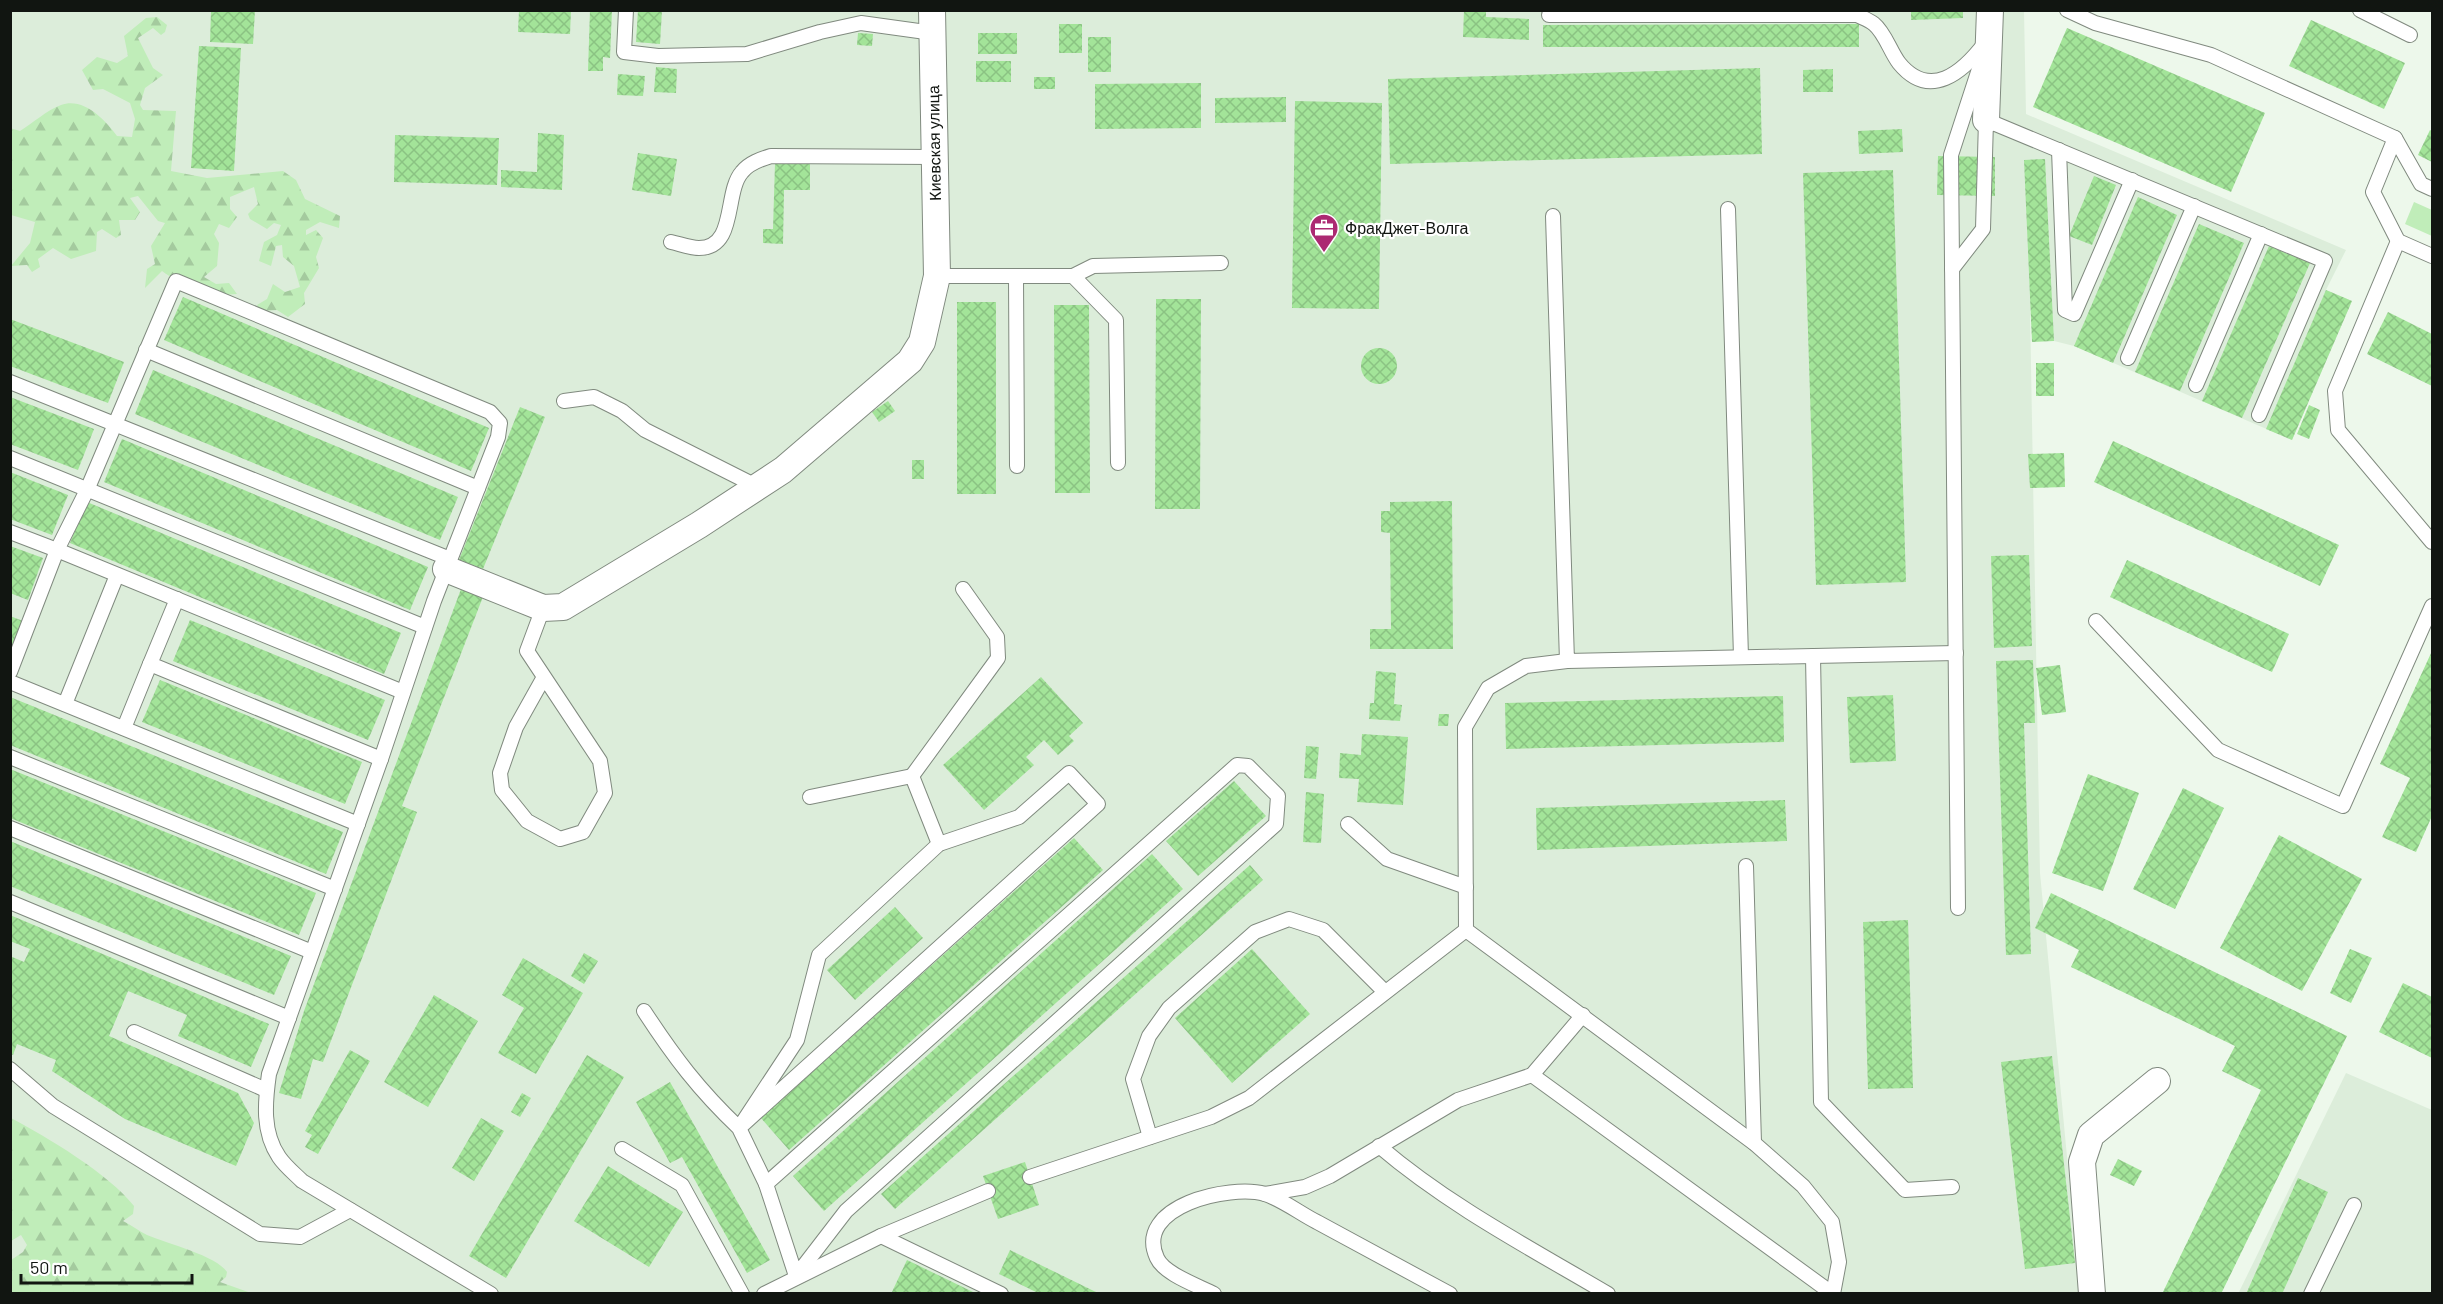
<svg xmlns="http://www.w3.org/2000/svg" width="2443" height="1304" font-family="Barlow,sans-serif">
  <defs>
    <pattern id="forest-firs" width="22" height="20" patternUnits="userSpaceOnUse" patternTransform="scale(1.5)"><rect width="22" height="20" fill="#c0edb9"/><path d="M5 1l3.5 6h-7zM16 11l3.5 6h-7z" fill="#a4ca9e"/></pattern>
    <pattern id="building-cross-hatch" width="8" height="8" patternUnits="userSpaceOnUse" patternTransform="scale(1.5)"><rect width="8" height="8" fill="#a3e499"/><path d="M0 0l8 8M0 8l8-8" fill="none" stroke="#8bc383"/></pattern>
  </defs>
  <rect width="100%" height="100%" fill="#edf8eb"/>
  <g fill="#dcedda">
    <path d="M10 11H2024L2026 114 2346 250 2326 290 2352 301 2292 440 2074 346 2054 341 2030 308 2040 873 2080 1293H11Z"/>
    <path d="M2346 1073 2432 1110V1293L2238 1294Z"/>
  </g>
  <path fill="#c0edb9" d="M2414 202 2432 210V236L2405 224Z"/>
  <g fill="url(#forest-firs)">
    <path d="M157 17 167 25 165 32 161 35 153 28 138 38 153 68 163 75 145 88 140 105 143 110 176 111 171 171 207 178 283 171 296 180 305 199 340 216 339 228 320 222 306 230V235L316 230 323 238 316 257 319 268 304 293 305 304 288 317 277 310 260 311 257 305 267 299 273 284 285 292 300 287 294 266 283 257 282 245 276 246 271 266 259 261 264 242 277 235 281 225 274 223 267 229 250 219 248 214 258 204 254 187 230 197V209L237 217 229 228 219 224 214 234 219 243 217 266 204 277 216 284 229 283 237 294C212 297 182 286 162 271L145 288 147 269 155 264 151 246 165 223 158 221 138 196 130 198 140 212 135 220H119L121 235 116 238 102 229 97 232 96 251 71 259 53 248 38 259 40 267 32 272 27 265 11 266 30 243 35 222 11 215 10 128 20 131C33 123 47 110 61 105 84 97 105 120 117 136L132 137 135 119 130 103 103 89 93 90 82 70 97 57 117 63 128 56 124 36 146 18Z"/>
    <path d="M11 1118C47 1137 109 1174 134 1206L133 1214 123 1221C131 1225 139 1231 147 1235 166 1243 217 1256 227 1272L226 1277 220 1282 251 1293H11V1260L23 1252 27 1245 21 1235 11 1241Z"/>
  </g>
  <g fill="url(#building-cross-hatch)">
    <path d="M211 10H255L253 44 210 42Z"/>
    <path d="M519 10H571L570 34 518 32Z"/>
    <path d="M590 10H612L610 58 603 57V71H588Z"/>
    <path d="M638 10H662L660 44 636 42Z"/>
    <path d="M1464 10H1486V17L1529 19V40L1463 37Z"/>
    <path d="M1911 10H1963V18L1911 20Z"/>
    <path d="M2311 20 2405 63 2384 109 2289 66Z"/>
    <rect x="1059" y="24" width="23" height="29"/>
    <path d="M1859 24V47H1543V25Z"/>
    <path d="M2067 28 2265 113 2231 192 2033 107Z"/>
    <path d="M858 33 873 34 872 46 857 45Z"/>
    <rect x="978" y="33" width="39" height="21"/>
    <rect x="1088" y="37" width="23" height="35"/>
    <path d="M199 46 241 48 234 171 191 168Z"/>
    <rect x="976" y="61" width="35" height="21"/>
    <path d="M656 67 677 69 676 93 654 92Z"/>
    <path d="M1760 68 1762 154 1390 164 1388 79Z"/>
    <path d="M1833 69V92H1803V70Z"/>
    <path d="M618 74 645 76 643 96 617 95Z"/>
    <rect x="1034" y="77" width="21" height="12"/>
    <path d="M1201 83V128L1095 129V84Z"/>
    <path d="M1286 97V122L1215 123V98Z"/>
    <path d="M1295 101 1382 103 1379 309 1292 308Z"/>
    <path d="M1902 129 1903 152 1859 154 1858 131Z"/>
    <path d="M2430 130 2432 131V162L2418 155Z"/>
    <path d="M538 133 564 135 562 190 501 187V170L537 172Z"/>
    <path d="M395 135 499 138 497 185 394 182Z"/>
    <path d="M638 153 677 159 671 196 632 190Z"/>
    <path d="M1938 156 1995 157V196L1937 195Z"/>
    <path d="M2045 159 2054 341 2032 342 2024 160Z"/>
    <path d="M775 163H810V190H784L783 244 763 243V229H773Z"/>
    <path d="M1893 170 1906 582 1816 585 1803 173Z"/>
    <path d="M2094 176 2116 185 2092 245 2069 236Z"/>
    <path d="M2138 197 2177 215 2113 363 2074 346Z"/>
    <path d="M2199 224 2244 243 2180 391 2135 372Z"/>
    <path d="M2269 246 2310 263 2242 418 2202 401Z"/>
    <path d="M2326 290 2352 301 2292 440 2266 429Z"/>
    <path d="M183 297 489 428 471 471 164 340Z"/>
    <path d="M1156 299H1201L1200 509H1155Z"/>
    <rect x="957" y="302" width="39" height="192"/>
    <path d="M1054 305H1089L1090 493H1055Z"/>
    <path d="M2388 312 2432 334V386L2367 354Z"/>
    <path d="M10 319 124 362 108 403 10 366Z"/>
    <circle cx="1379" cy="366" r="18"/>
    <rect x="2036" y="363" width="18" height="33"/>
    <path d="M153 370 458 497 440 540 135 414Z"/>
    <path d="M10 397 94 429 78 470 10 444Z"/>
    <path d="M888 401 895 411 879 422 872 412Z"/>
    <path d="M2309 405 2320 410 2309 439 2297 434Z"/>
    <path d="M520 407 545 417 483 569 459 560Z"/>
    <path d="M122 439 428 567 410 610 104 482Z"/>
    <path d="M2113 441 2339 545 2320 586 2094 482Z"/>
    <path d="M2064 453 2065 487 2030 488 2028 454Z"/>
    <rect x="912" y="460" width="12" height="19"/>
    <path d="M10 472 68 495 52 535 10 519Z"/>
    <path d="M1452 501 1453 649H1370V629H1391L1390 533 1381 532V511H1390V502Z"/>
    <path d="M87 502 401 633 384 674 70 543Z"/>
    <path d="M10 546 43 558 28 600 10 593Z"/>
    <path d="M2029 555 2032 646 1994 648 1991 556Z"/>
    <path d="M2127 560 2289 634 2272 672 2110 597Z"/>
    <path d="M464 581 486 589 402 806 417 812 323 1062 313 1059 301 1099 279 1093 304 1011Z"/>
    <path d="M10 616 23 621 10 652Z"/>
    <path d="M190 620 385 700 368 740 173 661Z"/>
    <path d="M2432 651V816L2416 852 2382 837 2410 778 2380 764Z"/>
    <path d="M2033 660 2035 723H2024L2031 954 2006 955 1996 661Z"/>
    <path d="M2060 665 2066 712 2042 715 2036 668Z"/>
    <path d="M1376 671 1396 673 1394 704 1402 705 1400 721 1369 719 1370 703H1374Z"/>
    <path d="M1041 677 1083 723 1069 736 1074 741 1058 755 1044 740 1026 757 1034 765 984 810 943 765Z"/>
    <path d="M160 680 362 762 345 804 142 722Z"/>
    <path d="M1893 695 1896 761 1850 763 1847 697Z"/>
    <path d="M1783 696 1784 742 1506 749 1505 703Z"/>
    <path d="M10 697 343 832 326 874 10 745Z"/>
    <path d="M1439 714H1449L1448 726H1438Z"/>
    <path d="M1362 734 1408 737 1403 805 1357 802 1359 779 1339 778 1340 753 1361 755Z"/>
    <path d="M1306 746 1319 747 1316 779 1304 778Z"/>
    <path d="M10 769 316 893 299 935 10 818Z"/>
    <path d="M2088 774 2139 793 2103 891 2052 873Z"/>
    <path d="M1234 781 1266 816 1198 876 1166 841Z"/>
    <path d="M2183 788 2224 808 2175 909 2133 889Z"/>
    <path d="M1306 792 1324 794 1321 843 1303 842Z"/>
    <path d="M1785 800 1787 841 1537 850 1536 808Z"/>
    <path d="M2279 835 2362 879 2302 991 2220 948Z"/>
    <path d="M1074 838 1103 870 789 1150 761 1118Z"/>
    <path d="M10 841 291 956 274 995 10 886Z"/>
    <path d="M1152 854 1183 889 824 1211 793 1176Z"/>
    <path d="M1250 865 1263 880 895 1209 881 1194Z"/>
    <path d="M2051 893 2347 1036 2221 1294H2162L2261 1090 2222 1071 2235 1046 2071 967 2079 950 2035 928Z"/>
    <path d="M895 907 923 938 855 1000 827 970Z"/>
    <path d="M10 915 269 1024 251 1067 178 1036 187 1015 128 991 109 1036 238 1093 254 1123 236 1166 125 1119 52 1071 56 1060 17 1044 13 1055 10 1054V956L24 962 30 949 10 941Z"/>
    <path d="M1908 920 1913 1088 1868 1089 1863 922Z"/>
    <path d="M1252 949 1310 1014 1232 1083 1175 1018Z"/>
    <path d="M2350 949 2372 958 2351 1003 2330 993Z"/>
    <path d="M584 953 598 961 584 984 571 976Z"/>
    <path d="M523 958 583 993 536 1074 498 1053 524 1008 502 995Z"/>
    <path d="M2403 983 2432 997V1058L2379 1032Z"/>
    <path d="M434 995 478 1021 428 1107 384 1082Z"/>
    <path d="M350 1050 370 1061 318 1154 305 1147 312 1135 305 1131Z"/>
    <path d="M587 1055 624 1077 506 1278 469 1256Z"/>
    <path d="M2052 1056 2075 1263 2025 1269 2001 1062Z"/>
    <path d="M670 1082 770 1260 747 1273 682 1157 670 1163 636 1102Z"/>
    <path d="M522 1093 531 1098 520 1117 511 1112Z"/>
    <path d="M481 1118 504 1131 474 1181 452 1168Z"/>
    <path d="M2118 1159 2142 1171 2134 1186 2110 1175Z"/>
    <path d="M1025 1162 1039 1205 998 1219 983 1176Z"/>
    <path d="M608 1166 683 1212 649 1267 574 1221Z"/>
    <path d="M2298 1178 2328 1192 2282 1294H2246Z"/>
    <path d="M1010 1250 1100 1294H1040L999 1274Z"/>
    <path d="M907 1260 973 1292 972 1294H891Z"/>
  </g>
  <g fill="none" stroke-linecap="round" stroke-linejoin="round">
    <g stroke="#808a7f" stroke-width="16">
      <g id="lane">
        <path d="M626 10 624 52 658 56 747 54 820 32 861 23 933 33"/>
        <path d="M2067 10 2095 23 2211 55 2395 138 2421 184 2432 189"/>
        <path d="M2360 10 2410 35"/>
        <path d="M1549 15H1857C1863 18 1869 20 1874 24 1885 33 1890 51 1899 63 1930 101 1963 72 1985 43"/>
        <path d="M2395 138 2373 192 2398 241 2432 256"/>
        <path d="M2059 150 2065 310 2074 314 2132 180"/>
        <path d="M1728 209 1741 657"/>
        <path d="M1553 216 1567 661 1956 653"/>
        <path d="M2398 241 2335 391 2338 430 2432 542"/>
        <path d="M671 242C680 244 690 248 699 248 737 248 724 192 742 172 749 163 761 159 771 156L934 157"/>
        <path d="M1952 269 1983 229 1986 120 2325 261 2259 415"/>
        <path d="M937 276H1073L1116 320 1118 463"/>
        <path d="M1016 276 1017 466"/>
        <path d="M1073 276 1093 266 1221 263"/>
        <path d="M146 350 478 488"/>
        <path d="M2128 358 2194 206"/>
        <path d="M10 382 450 559"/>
        <path d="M2196 385 2261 234"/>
        <path d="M564 401 594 397 622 411 645 430 758 487"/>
        <path d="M10 458 425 627"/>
        <path d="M10 532 57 550 87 490 176 281 490 412 500 423 498 437 434 601 381 759 269 1074C265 1102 262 1132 279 1157 285 1166 295 1174 302 1181L491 1294"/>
        <path d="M177 599 150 664 381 759"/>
        <path d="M543 608 527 651 600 761 605 793 583 832 560 839 527 821 502 790 500 773 516 727 544 677"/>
        <path d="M2096 621 2218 750 2343 806 2432 606"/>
        <path d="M1813 656 1821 1102 1905 1190 1952 1187"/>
        <path d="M10 672 57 550 403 692"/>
        <path d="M10 682 358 824"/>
        <path d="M65 704 117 575"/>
        <path d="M124 728 150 664"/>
        <path d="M10 757 335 889"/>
        <path d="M1237 765 1248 766 1278 796 1276 824 846 1211 796 1276 766 1184Z"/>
        <path d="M912 776 998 658 997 637 963 589"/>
        <path d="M810 797 912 776 939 844"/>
        <path d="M1348 824 1387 859 1466 887"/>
        <path d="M10 828 312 952"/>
        <path d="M1746 866 1754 1143"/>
        <path d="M10 902 289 1018"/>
        <path d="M1958 908 1951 155 1980 66"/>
        <path d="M1466 930 1465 727 1488 688 1526 666 1567 661"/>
        <path d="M644 1011C674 1057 699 1090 739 1128L1098 804 1069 773 1019 817 939 844 819 955 797 1040 739 1128 766 1184"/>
        <path d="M134 1032 266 1090"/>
        <path d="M10 1069 53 1106 260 1234 300 1237 350 1210"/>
        <path d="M1532 1075 1833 1294"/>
        <path d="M1150 1137 1133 1079 1149 1036 1169 1008 1255 932 1289 919 1323 930 1385 992"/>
        <path d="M1379 1146C1448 1205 1530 1248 1608 1294"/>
        <path d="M622 1149 682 1185 742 1294"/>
        <path d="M1030 1177 1211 1117 1249 1098 1466 930 1754 1143 1803 1186 1832 1222 1839 1262 1833 1294"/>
        <path d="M1265 1194 1305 1187 1330 1176 1458 1100 1532 1075 1583 1015"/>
        <path d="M881 1236 1001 1294"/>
        <path d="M764 1294 881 1236 988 1191"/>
        <path d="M1214 1294C1199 1286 1164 1274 1157 1258 1133 1206 1230 1184 1265 1194 1283 1200 1301 1214 1317 1222 1362 1246 1406 1270 1450 1294"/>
        <path d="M2311 1294 2354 1205"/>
      </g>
    </g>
    <g stroke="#808a7f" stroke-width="28">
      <g id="street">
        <path d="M1986 120 1990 10"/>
        <path d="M446 569 543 608 563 607 699 525 783 470 910 361 922 342 937 276 932 10"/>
        <path d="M2092 1294 2082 1162 2091 1135 2157 1081"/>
      </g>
    </g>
    <use href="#lane" stroke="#fff" stroke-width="14"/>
    <use href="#street" stroke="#fff" stroke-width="26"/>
  </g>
  <defs>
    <g id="office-pin" transform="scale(1.5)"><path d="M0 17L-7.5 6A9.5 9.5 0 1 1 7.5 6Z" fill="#ac2972" stroke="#fff"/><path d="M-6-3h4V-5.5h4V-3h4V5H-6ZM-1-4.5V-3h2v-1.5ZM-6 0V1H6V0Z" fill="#fff"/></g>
  </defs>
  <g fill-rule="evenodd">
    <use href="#office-pin" x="1324" y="228"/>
  </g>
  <g text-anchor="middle" stroke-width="4.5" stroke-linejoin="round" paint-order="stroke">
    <g font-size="16" fill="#111511" stroke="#fff">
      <text transform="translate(934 143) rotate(-91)" y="6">Киевская улица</text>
    </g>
    <g font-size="16" fill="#111511" stroke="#fff" text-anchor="start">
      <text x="1345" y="234">ФракДжет-Волга</text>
    </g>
  </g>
  <rect width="2443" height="1304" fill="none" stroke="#111511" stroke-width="24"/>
  <path d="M21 1274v9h171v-9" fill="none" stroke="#111511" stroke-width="3"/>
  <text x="30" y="1274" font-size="18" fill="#111511" stroke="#ffffff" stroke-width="4.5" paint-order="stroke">50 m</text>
</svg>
